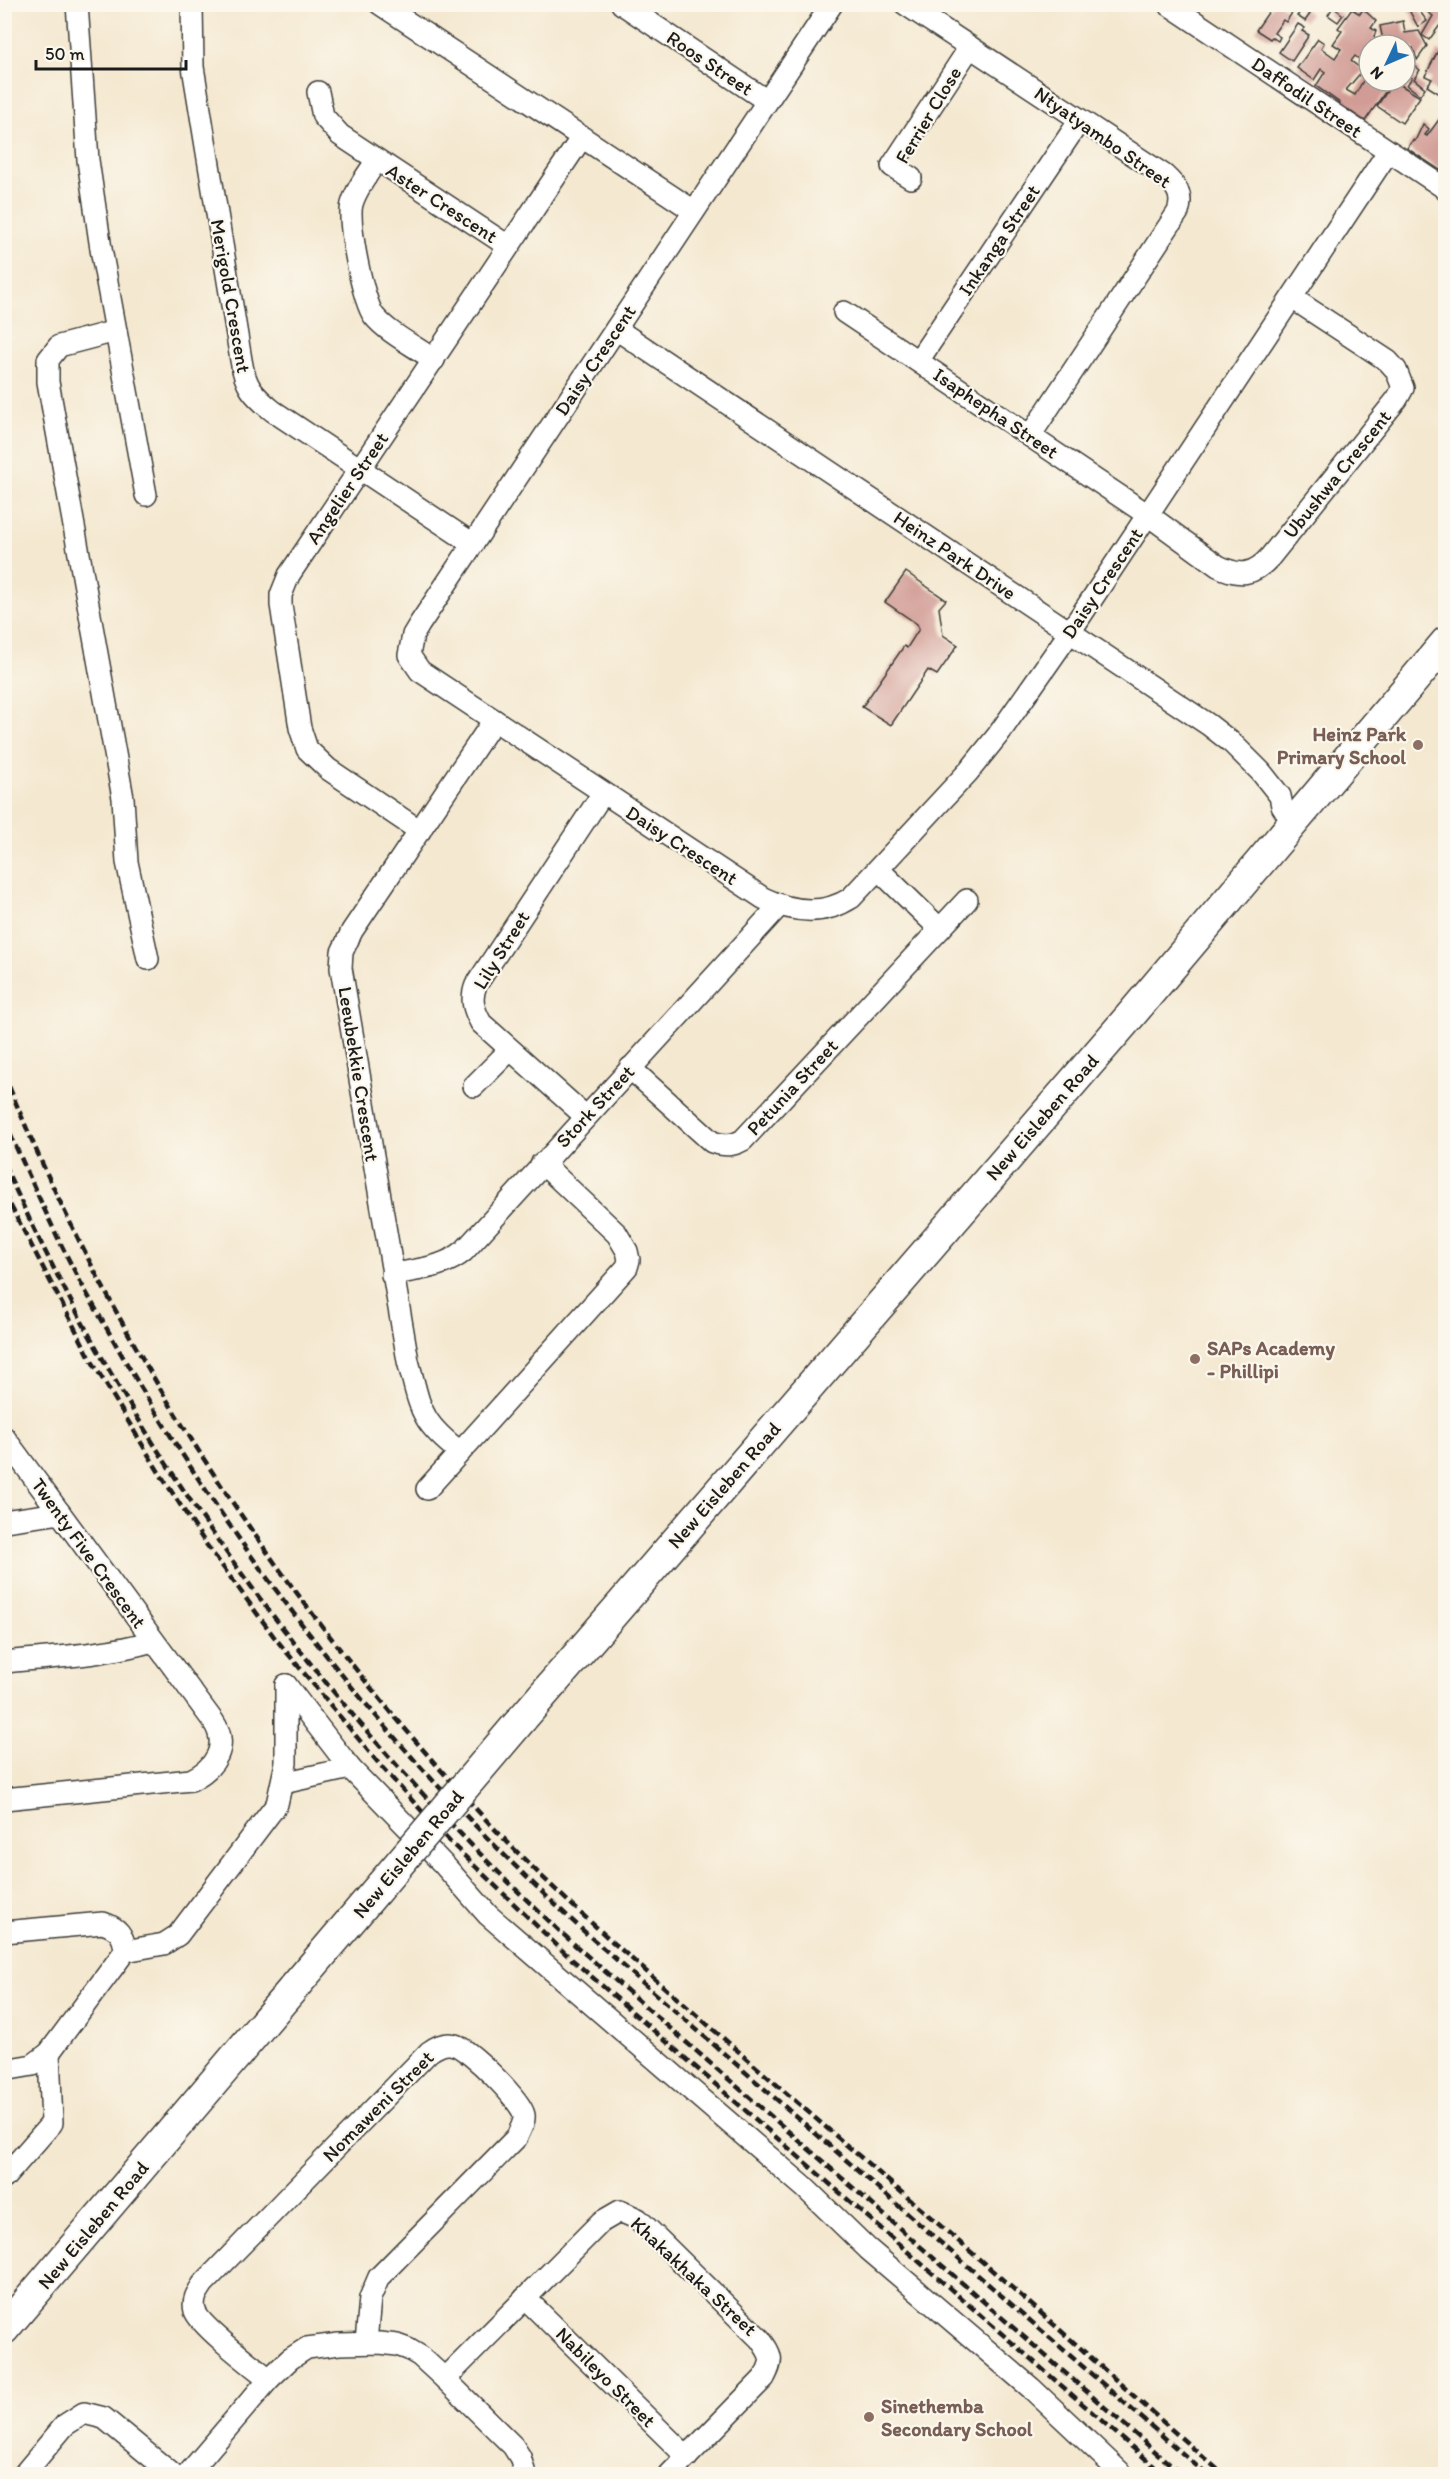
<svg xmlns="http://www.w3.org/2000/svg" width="1450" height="2479" font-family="Itim,sans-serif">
  <rect width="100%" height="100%" fill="#fbf7ec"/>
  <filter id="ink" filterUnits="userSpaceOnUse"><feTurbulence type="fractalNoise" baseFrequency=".0167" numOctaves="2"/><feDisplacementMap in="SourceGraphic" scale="12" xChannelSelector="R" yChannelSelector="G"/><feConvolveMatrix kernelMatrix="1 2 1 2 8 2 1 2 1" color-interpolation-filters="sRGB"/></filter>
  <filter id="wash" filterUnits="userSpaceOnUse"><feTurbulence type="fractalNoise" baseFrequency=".008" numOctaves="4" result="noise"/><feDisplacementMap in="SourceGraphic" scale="24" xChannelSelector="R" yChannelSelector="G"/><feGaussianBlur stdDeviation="1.35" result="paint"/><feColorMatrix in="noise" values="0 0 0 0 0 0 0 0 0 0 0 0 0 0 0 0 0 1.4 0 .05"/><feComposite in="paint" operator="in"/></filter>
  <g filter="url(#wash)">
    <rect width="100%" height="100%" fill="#f4e8d0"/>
    <g id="blocks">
      <g fill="#d19c95">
        <path d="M1274 4H1279L1292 13 1286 22 1283 20 1274 33 1280 37 1278 41 1272 37 1270 39 1256 30Z"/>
        <path d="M1417 4H1446V17L1429 40 1422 35 1433 16Z"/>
        <path d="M1415 5 1427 21 1418 27 1408 8Z"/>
        <path d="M1333 7 1343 15 1338 22 1328 15Z"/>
        <path d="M1303 8 1310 14 1305 21 1297 16Z"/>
        <path d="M1352 9 1360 14 1363 9 1376 21 1371 28 1376 31 1374 37 1377 43 1369 45V61L1367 65 1355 56 1351 61 1363 70 1346 90 1355 95 1369 70V81H1393L1365 121 1347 109 1345 112 1338 107 1340 103 1316 86 1325 72 1321 69 1314 80 1297 68 1318 39 1324 43 1321 48 1335 58 1341 49 1333 44 1342 31 1338 28Z"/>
        <path d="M1403 21 1405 33 1419 31 1427 46 1417 60 1413 48 1405 50V45H1384L1380 26Z"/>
        <path d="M1298 24 1305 28 1302 31 1309 35 1292 61 1279 52Z"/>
        <path d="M1438 51 1446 55V72L1440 83 1446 87V98L1427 86 1432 79 1425 76Z"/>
        <path d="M1413 65 1420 70 1414 79 1425 88 1420 95 1407 85 1412 78 1406 75Z"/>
        <path d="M1394 81 1420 97 1402 123 1377 106Z"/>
        <path d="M1446 110V117L1441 123 1446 126V164L1440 170 1407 148 1413 140 1415 141 1423 124 1429 129 1425 135 1427 136Z"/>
        <path d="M906 572 946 600 939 608 943 635 958 645 937 675 928 670 891 725 862 707 904 646 907 648 919 629 917 624 885 602Z"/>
      </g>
    </g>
  </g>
  <g filter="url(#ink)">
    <use href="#blocks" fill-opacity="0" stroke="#3c3b37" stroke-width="1.5"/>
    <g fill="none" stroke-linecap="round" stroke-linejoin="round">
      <g stroke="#3c3b37" stroke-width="24">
        <g id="minor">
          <path d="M77 4 88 160 101 249 146 495"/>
          <path d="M192 4 193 67 241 360C245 386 253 395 273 411L473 544"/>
          <path d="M380 4 694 211"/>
          <path d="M622 4 767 101"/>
          <path d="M832 4 419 625 413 635 409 655 420 671 763 898C792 912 823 916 851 898L969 771 998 735 1070 632 1388 152"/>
          <path d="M905 4 1164 175C1176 186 1184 195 1178 212L1030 436"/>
          <path d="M1168 4 1446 189"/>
          <path d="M318 92 323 116 340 135 508 246"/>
          <path d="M377 160C368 174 356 189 352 204 347 222 363 301 374 316 389 334 415 346 434 360"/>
          <path d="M911 178 892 166 970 47"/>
          <path d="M844 312 1148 515 1218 566C1240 577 1254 575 1270 557L1397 399 1403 388 1396 370 1388 361 1292 298"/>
          <path d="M616 329 1209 725 1232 743 1261 772 1280 796 1282 806 1293 823"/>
          <path d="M116 331 59 346 48 360V382L123 798 127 862 148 959"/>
          <path d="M918 361 1080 120"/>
          <path d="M420 831 328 769 307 749 300 728 281 605V595L289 575 582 137"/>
          <path d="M879 870 940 929"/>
          <path d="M630 1068 712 1142C725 1146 732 1146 743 1140L967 900"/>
          <path d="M474 1086 510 1050"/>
          <path d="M585 1116 481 1023C474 1010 470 1000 476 985L603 793"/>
          <path d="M392 1275C417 1269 444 1268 464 1251L779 906"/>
          <path d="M4 1437 213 1721C230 1746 215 1768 191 1780L4 1799"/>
          <path d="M460 1452C419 1421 421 1409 408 1361L341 968 342 952 352 931 494 720"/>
          <path d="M427 1489 627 1267 629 1260 627 1251 617 1234 542 1163"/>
          <path d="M4 1521 60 1513"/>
          <path d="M4 1662C54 1657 105 1655 153 1641"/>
          <path d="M286 1685 350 1768 445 1866 488 1915 804 2187 868 2249 1031 2388 1122 2474"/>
          <path d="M283 1783 350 1768"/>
          <path d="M4 1932 103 1923C118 1928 124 1935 125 1951L49 2053 33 2065 4 2070"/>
          <path d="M125 1951 164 1944 178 1935 277 1804 286 1763V1685"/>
          <path d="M4 2178 52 2123 49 2053"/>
          <path d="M525 2298 687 2457"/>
          <path d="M269 2379C254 2367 200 2326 195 2311 192 2300 197 2293 203 2284L429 2052C437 2046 446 2042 455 2045 470 2050 521 2100 524 2115 525 2122 520 2130 517 2137L379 2277 370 2298 366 2342"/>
          <path d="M445 2379 601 2222 620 2211 638 2219 760 2339C772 2356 774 2359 764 2378L670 2474"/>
          <path d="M24 2474 65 2425 84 2413 104 2418 172 2474"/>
          <path d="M188 2474 269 2379 290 2359 307 2348 339 2344 380 2343 397 2345 408 2349 420 2356 445 2379 513 2446 520 2457 525 2474"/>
        </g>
      </g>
      <g stroke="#3c3b37" stroke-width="33">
        <g id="secondary">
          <path d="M522 1719 1131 1015 1446 642"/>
          <path d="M4 2329 381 1885"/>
        </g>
      </g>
      <use href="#minor" stroke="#fff" stroke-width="21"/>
      <use href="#secondary" stroke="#fff" stroke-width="30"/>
      <g stroke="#1c1c1c" stroke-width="4.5" stroke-dasharray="9 4.5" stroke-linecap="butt">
        <path d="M4 1074C115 1350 276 1591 476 1809 563 1904 664 1986 761 2071 848 2147 937 2222 1025 2299 1091 2357 1156 2417 1223 2474"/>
        <path d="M4 1121C27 1170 48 1220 73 1268 86 1293 101 1318 115 1343 241 1564 399 1763 587 1934L1206 2474"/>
        <path d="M4 1164C136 1461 336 1727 576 1946L1181 2474"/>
        <path d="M4 1193 93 1363 160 1474 206 1544 275 1638 380 1765 450 1842 568 1956 1163 2474"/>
      </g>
      <g stroke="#3c3b37" stroke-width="33" stroke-linecap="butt">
        <path id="secondary-bridge" d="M381 1885 522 1719"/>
      </g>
      <use href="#secondary-bridge" stroke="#fff" stroke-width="30"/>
    </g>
  </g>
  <g fill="#8d6e63" stroke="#fbf7ec" stroke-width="2">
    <circle cx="1418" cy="745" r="6"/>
    <circle cx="1195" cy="1359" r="6"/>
    <circle cx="869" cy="2417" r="6"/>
  </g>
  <g text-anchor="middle" stroke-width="4.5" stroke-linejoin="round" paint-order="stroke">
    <g font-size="20" fill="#1c1c1c" stroke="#fbf7ec">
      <text transform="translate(710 63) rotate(34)" y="7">Roos Street</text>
      <text transform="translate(1307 97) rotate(34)" y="7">Daffodil Street</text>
      <text transform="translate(928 115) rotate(-59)" y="7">Ferrier Close</text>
      <text transform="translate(1103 137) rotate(35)" y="7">Ntyatyambo Street</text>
      <text transform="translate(442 203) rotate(33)" y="7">Aster Crescent</text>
      <text transform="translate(999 240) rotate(-56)" y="7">Inkanga Street</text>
      <text transform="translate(231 296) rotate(80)" y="7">Merigold Crescent</text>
      <text transform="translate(595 360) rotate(-56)" y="7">Daisy Crescent</text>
      <text transform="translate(996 413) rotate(34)" y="7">Isaphepha Street</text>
      <text transform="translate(1337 474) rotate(-51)" y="7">Ubushwa Crescent</text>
      <text transform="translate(347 488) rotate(-56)" y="7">Angelier Street</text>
      <text transform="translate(955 555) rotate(34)" y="7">Heinz Park Drive</text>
      <text transform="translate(1102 583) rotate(-56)" y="7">Daisy Crescent</text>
      <text transform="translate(682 845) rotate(33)" y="7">Daisy Crescent</text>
      <text transform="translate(501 950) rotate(-58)" y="7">Lily Street</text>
      <text transform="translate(359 1074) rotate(81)" y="7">Leeubekkie Crescent</text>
      <text transform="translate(792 1087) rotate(-47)" y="7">Petunia Street</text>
      <text transform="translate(595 1106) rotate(-47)" y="7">Stork Street</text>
      <text transform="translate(1042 1117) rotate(-49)" y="7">New Eisleben Road</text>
      <text transform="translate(724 1485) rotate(-49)" y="7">New Eisleben Road</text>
      <text transform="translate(89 1553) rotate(54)" y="7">Twenty Five Crescent</text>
      <text transform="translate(408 1854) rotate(-50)" y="7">New Eisleben Road</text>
      <text transform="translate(378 2106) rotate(-45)" y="7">Nomaweni Street</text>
      <text transform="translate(93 2225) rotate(-50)" y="7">New Eisleben Road</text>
      <text transform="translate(694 2276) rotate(43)" y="7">Khakakhaka Street</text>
      <text transform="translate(606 2377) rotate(45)" y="7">Nabileyo Street</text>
    </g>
    <g font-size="20" font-weight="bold" fill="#785e54" stroke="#fbf7ec" text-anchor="start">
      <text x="1406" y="741" text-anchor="end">Heinz Park<tspan x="1406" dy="23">Primary School</tspan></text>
      <text x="1207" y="1355">SAPs Academy<tspan x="1207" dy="23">- Phillipi</tspan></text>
      <text x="881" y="2413">Sinethemba<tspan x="881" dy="23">Secondary School</tspan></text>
    </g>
  </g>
  <rect width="1450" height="2479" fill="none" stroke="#fbf7ec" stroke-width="24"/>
  <g transform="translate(1387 63) rotate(226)"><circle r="28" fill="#fbf7ec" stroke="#a29f99" stroke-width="1.5"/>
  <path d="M0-4.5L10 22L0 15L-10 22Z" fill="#1f6fb2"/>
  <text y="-9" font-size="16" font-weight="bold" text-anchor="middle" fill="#1c1c1c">N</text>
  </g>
  <path d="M36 60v9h150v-9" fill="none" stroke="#1c1c1c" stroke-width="3"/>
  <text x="45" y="60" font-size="18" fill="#1c1c1c" stroke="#fbf7ec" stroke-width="4.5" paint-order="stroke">50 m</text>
</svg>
